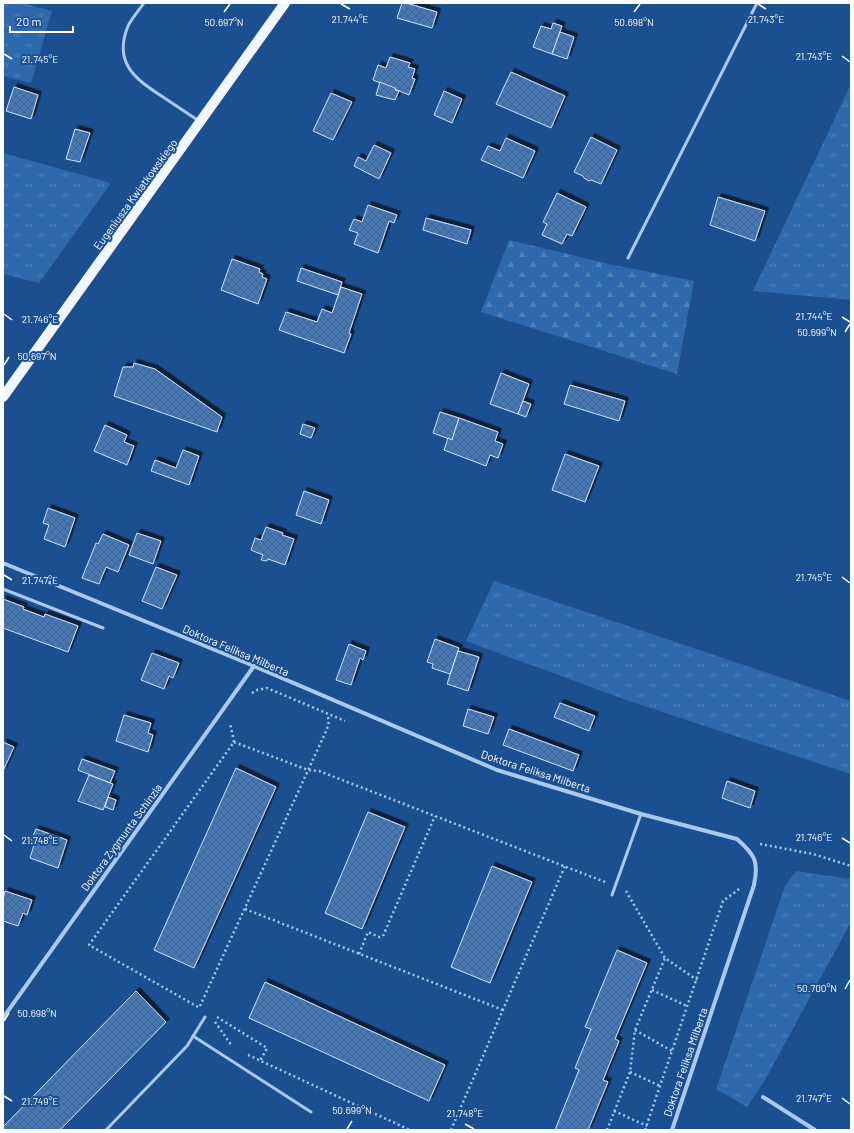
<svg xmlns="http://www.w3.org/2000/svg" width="854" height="1133" font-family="Barlow,sans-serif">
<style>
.grass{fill:url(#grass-tufts)}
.forest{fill:url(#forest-firs)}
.building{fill:url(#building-cross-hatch);stroke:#cfe3fa;filter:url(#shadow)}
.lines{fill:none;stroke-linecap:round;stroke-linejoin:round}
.path{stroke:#a9c9ee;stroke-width:2.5;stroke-dasharray:2 3;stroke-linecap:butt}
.service{stroke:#a9c9ee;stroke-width:3}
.minor{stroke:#a9c9ee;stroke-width:4}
.primary{stroke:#f0f6ff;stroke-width:10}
.ticks{fill:none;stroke:#fff;stroke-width:1.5}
.labels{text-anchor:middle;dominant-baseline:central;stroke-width:4;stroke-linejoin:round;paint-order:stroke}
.street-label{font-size:11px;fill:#fff;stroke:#1b4f8f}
.ticks-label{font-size:10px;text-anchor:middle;fill:#fff;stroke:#1b4f8f;stroke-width:4;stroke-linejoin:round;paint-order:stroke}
</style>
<defs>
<pattern id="grass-tufts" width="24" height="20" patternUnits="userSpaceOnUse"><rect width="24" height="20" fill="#2e69ad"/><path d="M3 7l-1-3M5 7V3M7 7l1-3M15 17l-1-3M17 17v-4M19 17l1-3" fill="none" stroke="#4d80b9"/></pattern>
<pattern id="forest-firs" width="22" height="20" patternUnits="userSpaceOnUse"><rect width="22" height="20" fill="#2e69ad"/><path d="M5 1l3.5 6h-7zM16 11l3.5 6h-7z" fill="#4d80b9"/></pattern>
<pattern id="building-cross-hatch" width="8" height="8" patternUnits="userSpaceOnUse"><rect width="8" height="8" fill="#4478b7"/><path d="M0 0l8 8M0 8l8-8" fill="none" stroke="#486282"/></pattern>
<filter id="shadow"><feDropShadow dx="3.5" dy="-3.5" stdDeviation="0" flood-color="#0009"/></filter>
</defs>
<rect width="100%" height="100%" fill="#1b4f8f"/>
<g class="grass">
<path d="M3,3h19l30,8 -21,72 -28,-7z"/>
<path d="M851,84v216l-98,-9z"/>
<path d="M3,153l108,30 -72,100 -36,-9z"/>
<path d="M494,581l357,120v73l-219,-72 -166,-61z"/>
<path d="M796,871l55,8v43l-86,158 -18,27 -31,-18 69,-203z"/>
</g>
<path class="forest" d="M509,240l104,25 81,16 -17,93 -196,-62z"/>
<g class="building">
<path d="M402,3h4l31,9 -5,16 -35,-10z"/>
<path d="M553,23l9,3 -10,28 -19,-7 8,-21 10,3z"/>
<path d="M560,32l14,5 -7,22 -15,-5z"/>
<path d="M390,57l20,6 -2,4 7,2 -3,9 3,1 -6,16 -36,-15 5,-15 8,3z"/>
<path d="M511,72l54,24 -14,32 -55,-24z"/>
<path d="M380,82l15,6v2l4,1 -4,9 -19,-5z"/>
<path d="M14,87l24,8 -7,24 -25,-8z"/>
<path d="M444,91l18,8 -10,24 -18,-8z"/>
<path d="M331,93l21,9 -19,38 -20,-9z"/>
<path d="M75,129l15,4 -10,29 -14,-3z"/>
<path d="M591,137l26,13 -16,34 -10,-4 -2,1 -5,-3 -1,-2 -9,-4z"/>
<path d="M506,138l29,13 -12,27 -42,-18 7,-14 12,5z"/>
<path d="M374,145l17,8 -12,26 -25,-13 4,-9 8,4z"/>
<path d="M557,193l29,14 -14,29 -5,-2 -5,10 -20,-9 5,-11 -4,-2z"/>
<path d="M718,197l47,14 -10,30 -45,-16z"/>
<path d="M368,205l29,10 -3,8 -5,-2 -11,32 -24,-9 4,-11 -9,-3 5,-11 8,3z"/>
<path d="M426,218l45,12 -4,14 -44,-14z"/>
<path d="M232,259l28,10 -1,3 4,2 -1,3 5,2 -9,25 -37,-14z"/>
<path d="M301,268l41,14 -4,13 -41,-14z"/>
<path d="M341,287l21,7 -13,39 2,1 -7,19 -65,-23 7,-18 31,10 5,-13 10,4z"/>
<path d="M134,363l21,6 67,48 -5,15 -103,-36 9,-29h10z"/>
<path d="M501,373l28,11 -11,30 -28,-10z"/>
<path d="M570,385l55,16 -6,20 -55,-17z"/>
<path d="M523,401l8,3 -5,13 -8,-3z"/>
<path d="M440,412l19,6 -7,22 -19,-7z"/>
<path d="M459,418l39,14 -3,9 8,3 -5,14 -8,-3 -4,11 -42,-16 4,-12 4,2z"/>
<path d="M303,424l12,4 -4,10 -11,-4z"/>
<path d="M105,425l22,10 -3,7 10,4 -7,19 -33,-14z"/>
<path d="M183,450l16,6 -10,29 -38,-14 4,-11 21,8z"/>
<path d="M565,454l34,12 -14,36 -33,-12z"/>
<path d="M304,491l25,9 -8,24 -25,-9z"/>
<path d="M48,508l27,10 -10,29 -21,-8 5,-14 -6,-2z"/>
<path d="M266,527l17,6 -1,2 12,4 -9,26 -17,-6 -1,2 -6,-1 2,-5 -12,-5 4,-12 6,2z"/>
<path d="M137,533l24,8 -8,23 -24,-9z"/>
<path d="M103,534l26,11 -11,27 -12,-5 -7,17 -17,-6 14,-35 2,1z"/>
<path d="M156,567l21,8 -15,34 -20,-8z"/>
<path d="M3,599l21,8 -1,2 21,8 1,-3 33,12 -10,26 -65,-24z"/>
<path d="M435,639l24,9 -9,26 -18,-6 1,-4 -6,-2z"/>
<path d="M349,644l17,7 -3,9 -3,-2 -9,27 -15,-5z"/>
<path d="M458,651l21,6 -11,34 -21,-7z"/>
<path d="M152,653l27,10 -6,15 -4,-2 -5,13 -23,-9z"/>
<path d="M560,703l35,13 -6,15 -35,-14z"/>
<path d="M468,709l26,8 -6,17 -25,-8z"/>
<path d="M124,715l27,8 -3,10 5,2 -5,17 -32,-11z"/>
<path d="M509,729l70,26 -6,16 -70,-26z"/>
<path d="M3,742l11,5 -11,24z"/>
<path d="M82,759l33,12 -5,12 -32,-13z"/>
<path d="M236,768l40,19 -82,181 -40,-18z"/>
<path d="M89,775l24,9 -10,26 -25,-9z"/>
<path d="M727,781l28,10 -5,17 -28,-10z"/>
<path d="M108,797l8,3 -3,10 -8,-3z"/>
<path d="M368,812l37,15 -43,102 -37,-16z"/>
<path d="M36,829l31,11 -9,28 -28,-10 4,-13 -4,-2z"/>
<path d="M492,866l40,16 -42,101 -39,-16z"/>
<path d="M5,891l27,9 -5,15 -4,-2 -5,13 -15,-5v-23z"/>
<path d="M617,950l30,13 -32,76 4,2 -16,39 5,2 -20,48h-33l24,-60 -4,-2 16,-39 -6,-2z"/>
<path d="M265,982l180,83 -16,36 -180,-83z"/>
<path d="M136,991l30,31 -106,108h-57v-3z"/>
</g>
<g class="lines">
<g class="path">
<path d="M252,693l5,-3 10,-2 78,33"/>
<path d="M234,742l74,28 11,1 286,111"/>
<path d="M760,844l53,10 38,12"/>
<path d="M626,891l39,67 32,22"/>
<path d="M245,909l258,101"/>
<path d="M359,954l9,-22 11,5 4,-1 52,-120"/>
<path d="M652,990l35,16"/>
<path d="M200,1006l127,-277 2,-8 -2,-7"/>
<path d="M198,1007l-109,-62 145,-203 -4,-19"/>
<path d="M217,1017l50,31 -7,13"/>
<path d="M215,1022l17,24"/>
<path d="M635,1030l37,21"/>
<path d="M248,1055l162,75"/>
<path d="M630,1072l30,14"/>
<path d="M614,1111l33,15"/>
<path d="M451,1130l114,-264"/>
<path d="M607,1130l23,-58 5,-42 30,-72"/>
<path d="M645,1130l78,-229 16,-12"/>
</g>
<g class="service">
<path d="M144,3c-5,7 -12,15 -16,23 -15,37 7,53 35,71 12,8 24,16 36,24"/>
<path d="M628,258l129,-255"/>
<path d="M3,589l100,39"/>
<path d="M612,895l29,-81"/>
<path d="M193,1036l118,76"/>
<path d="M106,1130l81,-84 18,-29"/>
</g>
<g class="minor">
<path d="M3,563l251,103 243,104 144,44 96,25c18,16 22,22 17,46l-82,245"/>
<path d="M3,1018l251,-352"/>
<path d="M763,1097l52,33"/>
</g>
<path class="primary" d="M3,397l282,-394"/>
</g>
<path class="ticks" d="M341,4l9,5M758,4l8,5M224,12l6,-8M634,12l6,-8M4,54l8,5M842,56l8,6M4,314l8,6M842,317l8,5M845,332l5,-8M4,365l5,-8M4,575l8,5M842,577l8,6M4,835l8,6M842,838l8,5M845,989l5,-9M4,1021l5,-8M4,1096l8,5M842,1098l8,6M465,1124l9,5M347,1129l5,-8"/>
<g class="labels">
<g class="street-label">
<text transform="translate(135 194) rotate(-54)">Eugeniusza Kwiatkowskiego</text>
<text transform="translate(236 650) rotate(23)">Doktora Feliksa Milberta</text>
<text transform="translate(536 771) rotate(18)">Doktora Feliksa Milberta</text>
<text transform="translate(121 837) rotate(-54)">Doktora Zygmunta Schinzla</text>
<text transform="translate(685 1062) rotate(-71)">Doktora Feliksa Milberta</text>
</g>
</g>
<g class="ticks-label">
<text x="350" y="23">21.744°E</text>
<text x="766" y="23">21.743°E</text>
<text x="224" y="26">50.697°N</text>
<text x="634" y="26">50.698°N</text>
<text x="814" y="60">21.743°E</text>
<text x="40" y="63">21.745°E</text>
<text x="814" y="320">21.744°E</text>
<text x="40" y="323">21.746°E</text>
<text x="817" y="336">50.699°N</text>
<text x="37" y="360">50.697°N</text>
<text x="814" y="581">21.745°E</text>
<text x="40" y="584">21.747°E</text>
<text x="814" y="841">21.746°E</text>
<text x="40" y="844">21.748°E</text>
<text x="817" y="992">50.700°N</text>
<text x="37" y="1017">50.698°N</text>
<text x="814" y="1102">21.747°E</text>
<text x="40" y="1105">21.749°E</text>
<text x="352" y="1114">50.699°N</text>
<text x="465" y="1117">21.748°E</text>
</g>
<rect width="854" height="1133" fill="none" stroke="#ffffff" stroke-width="8"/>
<path d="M10 26v6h63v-6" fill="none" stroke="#ffffff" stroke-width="2"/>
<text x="16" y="26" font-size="12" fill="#ffffff" stroke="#1b4f8f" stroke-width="3" paint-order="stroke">20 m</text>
</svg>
